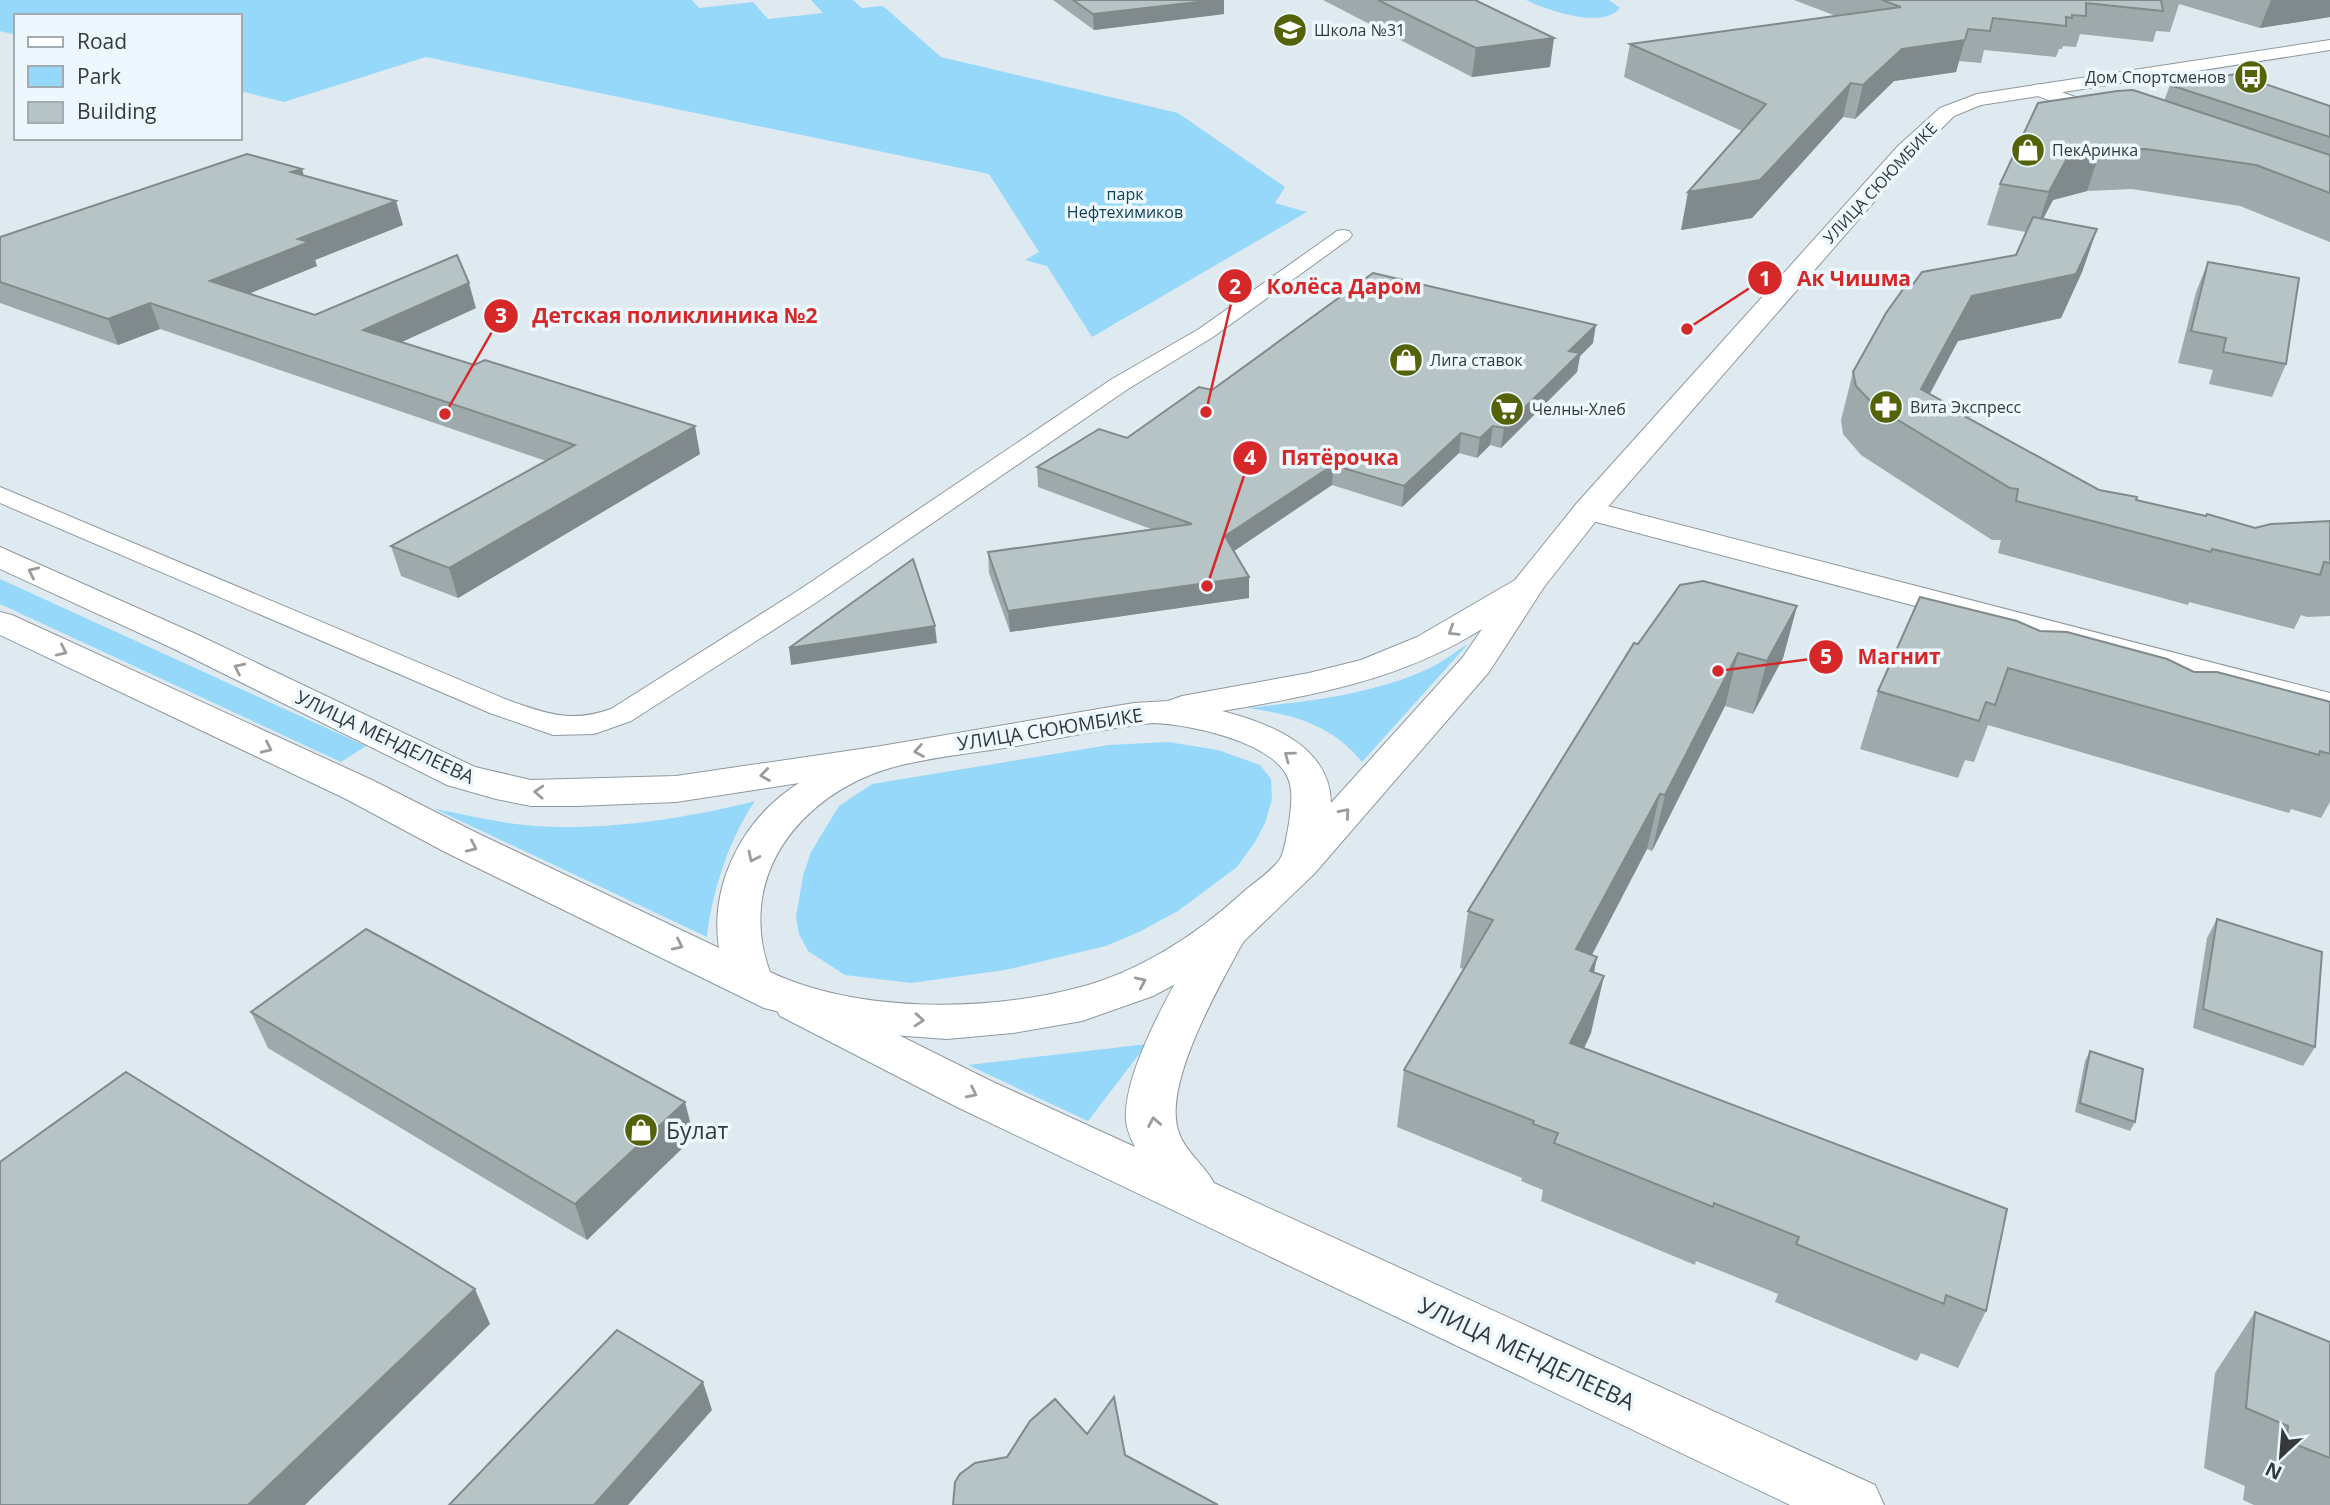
<svg xmlns="http://www.w3.org/2000/svg" width="2330" height="1505" font-family="'Open Sans',sans-serif">
<style>
.green{fill:#95d8fa}
.lines{fill:none;stroke-linecap:round;stroke-linejoin:round}
.pedestrian-casing{stroke:#8f999f;stroke-width:2}
.minor-casing{stroke:#8f999f;stroke-width:2}
.tertiary-casing{stroke:#8f999f;stroke-width:2}
.pedestrian{fill:#fff;fill-rule:evenodd}
.minor{fill:#fff;fill-rule:evenodd}
.tertiary{fill:#fff;fill-rule:evenodd}
.wall{fill:#9da9aa}
.shaded-wall{fill:#80898b}
.building{fill:#b7c4c6;stroke:#80898b;stroke-width:2}
.oneway{stroke:#9a9c9d}
.labels{text-anchor:middle;dominant-baseline:central;stroke-width:7;stroke-linejoin:round;paint-order:stroke}
.far-poi-label{font-size:16px;fill:#34393b;stroke:#ecf8fe;text-anchor:start}
.far-street-label{font-size:16px;fill:#34393b;stroke:#ecf8fe}
.far-park-label{font-size:16px;fill:#154155;stroke:#ecf8fe}
.street-label{font-size:19px;fill:#34393b;stroke:#ecf8fe}
.near-poi-label{font-size:23px;fill:#34393b;stroke:#ecf8fe;text-anchor:start}
.near-street-label{font-size:23px;fill:#34393b;stroke:#ecf8fe}
.leader{fill:none;stroke:#d62828;stroke-width:2.5}
.callout-dot{fill:#d62828;stroke:#ecf8fe;stroke-width:2.5}
.mark-label{font-size:21px;text-anchor:middle;font-weight:bold;fill:#fff}
.callout-label{font-size:21px;text-anchor:middle;font-weight:bold;fill:#d62828;stroke:#ecf8fe;stroke-width:7;stroke-linejoin:round;paint-order:stroke}
</style>
<rect width="100%" height="100%" fill="#dfeaf0"/>
<g class="green">
<path d="M0,0h692l7,8 54,-6 15,17 55,-6 -12,-13h42l9,8 21,-2 58,51 237,56 107,74 -10,16 32,9 -215,125 -45,-71 -22,-6 14,-8 -50,-78 -563,-117 -142,45 -44,-11v-75h-224v19l-16,-4z"/>
<path d="M1526,0h83l11,8c-18,22 -73,2 -94,-8z"/>
<path d="M0,579l366,167 -25,16 -341,-158z"/>
<path d="M1468,644l-106,118c-29,-37 -70,-48 -115,-54 63,-7 126,-13 185,-41 12,-6 24,-16 36,-23z"/>
<path d="M1168,742l50,8 42,15 11,14 1,20 -7,24 -10,19 -18,25 -59,44 -39,21 -33,14 -101,24 -94,13 -66,-8 -37,-24 -9,-17 -3,-17 7,-41 8,-24 28,-46 33,-22 237,-39z"/>
<path d="M755,801c-26,38 -43,91 -48,136l-272,-128c33,6 67,15 101,17 68,5 153,-8 219,-25z"/>
<path d="M1147,1044l-59,77 -120,-56z"/>
</g>
<g class="lines">
<g class="pedestrian-casing">
<path id="pedestrian" d="M1343,230l6,1 3,4 -3,4 -136,98 -85,52 -311,213 -186,119 -37,13 -41,1 -63,-22 -490,-210v-16l510,214c38,13 61,22 101,8l188,-119 313,-211 87,-50 138,-98z"/>
</g>
<g class="minor-casing">
<g id="minor">
<path d="M2039,84l81,29 3,4 -3,4h-14l-74,-27 -3,-4 3,-4z"/>
<path d="M1588,501l742,192v22l-753,-198 -5,-7 5,-7z"/>
<path d="M1226,918l15,4 7,11c-24,45 -85,147 -70,197 6,21 26,34 36,53l661,302 9,20h-94l-833,-398 -177,-91 -7,-12 7,-12 16,-5 16,5 179,89 144,66c-4,-8 -8,-17 -9,-26 -4,-53 57,-153 85,-199z"/>
</g>
</g>
<g class="tertiary-casing">
<path id="tertiary" d="M2330,40v10l-349,55 -27,11 -40,40 -315,361 -55,70 -55,85 -175,202 -73,70 -45,29 -43,23 -71,25 -69,12 -66,6 -82,-6 -101,-25 -319,-156 -101,-54 -344,-163v-23l12,3 360,165 103,52 244,116c-10,-65 25,-131 80,-165l-123,19 -100,4h-45l-35,-7 -49,-14 -275,-137 -172,-79v-22l196,87 279,133 56,13 145,-4 205,-30 253,-43 34,-2 14,-5 127,-23 52,-13 56,-23 98,-57 62,-77 321,-357 42,-38 37,-14zM1482,629l-19,28 -132,146c-1,-57 -62,-80 -109,-92 93,-16 179,-31 260,-82zM1153,723c35,1 117,18 134,53 7,14 4,32 2,47 -2,10 -4,27 -9,36 -9,13 -27,24 -39,35 -46,42 -104,79 -164,94 -93,24 -220,25 -307,-16 -35,-95 30,-177 120,-204 39,-11 86,-15 126,-22 45,-8 91,-18 137,-23z"/>
</g>
<use href="#pedestrian" class="pedestrian"/>
<use href="#minor" class="minor"/>
<use href="#tertiary" class="tertiary"/>
</g>
<g class="wall">
<path d="M1053,0h171v14l-130,16z"/>
<path d="M1323,0h152l75,67 -78,10z"/>
<path d="M1794,0h536v17l-70,11 -81,-24 -9,28 -14,-1 -3,11 -73,-8 -4,13 -13,-1 -1,3h-3l-3,8 -72,-7 -3,13 -22,-2 -3,11 -62,9 -39,38 -12,-2 -91,101 -71,12 61,-99 -118,-54 6,-33 206,-28z"/>
<path d="M2170,85l160,21v136l-90,-36 -108,-17 -45,2 -34,9 -10,19 54,10 -15,43 -21,46 -103,23 -28,53 39,22v2l130,72 37,10 119,28 75,-7v95l-23,1 -6,-2 -7,14 -105,-27 -1,3 -190,-52 3,-13h-9l-131,-85 -18,-21 -2,-14 12,-48 163,-117 10,-23 -39,-7 13,-41 164,-83z"/>
<path d="M304,176l99,49 -88,35 2,6 -68,27 66,22 161,-7 -74,34 298,112 -242,144 -57,-22 -10,-30 155,-85 -386,-132 -42,16 -118,-42v-66z"/>
<path d="M2208,262l78,102 -14,33 -63,-13 4,-14 -35,-7 18,-71z"/>
<path d="M1593,343l-13,13 -3,16 -76,76 -11,-3 -13,13 -18,-5 -57,54 -70,-22 -98,66 15,26v21l-239,34 -21,-59 -1,-21 163,-23 -113,-42 -1,-20 90,-29 85,-48z"/>
<path d="M1797,606l-14,52 -30,56 -28,-8 -73,145 -5,-2 -55,106 5,2 -3,15 -3,61 -7,16 402,262 -28,57 -37,-15 -4,8 -142,-59 3,-8 -82,-33 -1,4 -154,-64 2,-11 -22,-9 1,-3 -125,-51 7,-57 60,-101 -4,-1 8,-57 170,-267z"/>
<path d="M2040,631l154,41 136,30v100l-9,16 -30,-9 -2,4 -301,-88 -14,37 -9,-2 -7,18 -98,-29 18,-58z"/>
<path d="M2217,919l98,128 -12,19 -110,-38 14,-90z"/>
<path d="M251,1012l443,125 -107,103 -319,-192z"/>
<path d="M2090,1051l45,71 -5,9 -55,-19 10,-51z"/>
<path d="M2255,1312l75,30v163h-76l-11,-5 2,-14 -41,-18 11,-95z"/>
</g>
<g class="shaded-wall">
<path d="M1215,0h9v14l-130,16 -1,-16z"/>
<path d="M2271,0h59v17l-70,11z"/>
<path d="M1554,38l-4,29 -78,10 4,-29z"/>
<path d="M1965,40l-9,32 -62,9 -39,38 8,-34 39,-36z"/>
<path d="M1851,83l-8,34 -91,101 -71,12 7,-38z"/>
<path d="M2100,151l-13,40 -34,9 -18,34 14,-42 17,-32z"/>
<path d="M302,169l7,23 -18,-20z"/>
<path d="M396,201l7,24 -88,35 2,6 -98,40 -9,-25 88,-42z"/>
<path d="M2097,229l-15,43 -21,46 -103,23 -47,87 10,-39 51,-93z"/>
<path d="M469,283l7,25 -105,48 -8,-26z"/>
<path d="M150,303l10,26 -42,16 -10,-26z"/>
<path d="M1596,325l-3,18 -13,13 -3,16 -76,76 3,-20 65,-77z"/>
<path d="M695,426l5,28 -242,144 -9,-30z"/>
<path d="M1493,426l-3,19 -13,13 3,-20z"/>
<path d="M1461,433l-2,20 -57,54 2,-21z"/>
<path d="M1333,465l-1,20 -107,72v-21z"/>
<path d="M1249,577v21l-239,34 -2,-21z"/>
<path d="M1797,606l-14,52 -30,56 14,-53z"/>
<path d="M935,626l2,17 -146,22 -2,-17z"/>
<path d="M1738,653l-13,53 -73,145 13,-56z"/>
<path d="M1660,794l-13,55 -82,157 11,-57z"/>
<path d="M1597,957l-12,57 5,-43z"/>
<path d="M1604,976l-13,57 -33,68 12,-58z"/>
<path d="M685,1102l9,35 -107,103 -12,-36z"/>
<path d="M475,1289l15,35 -185,181h-57z"/>
<path d="M703,1382l9,28 -84,95h-34z"/>
</g>
<g class="building">
<path d="M1073,0h142l-122,14z"/>
<path d="M1378,0h97l79,38 -78,10z"/>
<path d="M1882,0h279l2,11 -77,-8v13l-14,-1v3l-6,-1v9l-73,-8 -3,13 -22,-2 -3,11 -63,9 -39,36 -12,-2 -91,97 -72,12 78,-88 -136,-60 271,-37z"/>
<path d="M2236,74l94,32v31l-160,-52z"/>
<path d="M2133,90l197,65v38l-74,-28 -110,-16 -46,2 -34,9 -17,32 -49,-8 38,-81 79,-12z"/>
<path d="M247,154l55,15 -11,3 105,29 -98,38 11,3 -99,39 105,34 142,-60 12,28 -106,47 111,35 11,-5 210,66 -246,142 -58,-22 184,-101 -425,-142 -42,16 -108,-37v-45z"/>
<path d="M2033,217l64,12 -21,45 -104,22 -51,93 48,27 -3,1 133,73 38,7 -1,3 70,16 1,-2 48,14 16,-4 59,-3v42l-6,-1 -4,13 -108,-26 -1,3 -195,-51 2,-12 -8,-1 -135,-82 -19,-20 -3,-14 33,-59 18,-25 10,-5 8,-11 94,-17z"/>
<path d="M2208,262l91,16 -13,86 -63,-12 3,-14 -35,-7z"/>
<path d="M1373,273l223,52 -27,26 11,2 -76,75 -11,-2 -13,12 -19,-5 -57,53 -71,-21 -108,71 24,41 -241,34 -20,-59 204,-28 -155,-57 62,-38 28,9 72,-51 13,3z"/>
<path d="M913,559l22,67 -146,22z"/>
<path d="M1703,581l94,25 -30,55 -29,-8 -73,142 -5,-1 -84,155 21,8 -7,14 14,5 -34,67 437,166 -21,102 -40,-16 -2,9 -148,-60 3,-7 -85,-34 -1,4 -159,-64 4,-10 -25,-9 1,-3 -130,-51 89,-150 -25,-9 166,-268 4,1 42,-59z"/>
<path d="M1920,597l97,24 23,10 27,1 100,27 27,13h23l110,29 3,1v52l-10,-3 -1,4 -311,-87 -13,37 -9,-3 -7,19 -101,-30z"/>
<path d="M2217,919l105,33 -7,95 -112,-38z"/>
<path d="M366,929l319,173 -110,102 -324,-192z"/>
<path d="M2090,1051l53,18 -8,53 -55,-19z"/>
<path d="M126,1072l349,217 -227,216h-248v-343z"/>
<path d="M2255,1312l75,30v116l-43,-17 1,-15 -42,-18z"/>
<path d="M617,1330l86,52 -109,123h-145z"/>
<path d="M1114,1397l11,58 93,50h-265l2,-23 5,-8 15,-11 32,-6 23,-36 25,-22 32,35z"/>
</g>
<defs><path id="oneway-chevron" d="M-2-3.5L2.5 0L-2 3.5" fill="none" stroke-width="1.6" stroke-linecap="round" stroke-linejoin="round" transform="scale(1.75)"/></defs>
<g class="oneway">
<use href="#oneway-chevron" transform="translate(33 572) rotate(-155)"/>
<use href="#oneway-chevron" transform="translate(1453 631) rotate(148)"/>
<use href="#oneway-chevron" transform="translate(62 651) rotate(25)"/>
<use href="#oneway-chevron" transform="translate(239 668) rotate(-154)"/>
<use href="#oneway-chevron" transform="translate(267 748) rotate(25)"/>
<use href="#oneway-chevron" transform="translate(919 751) rotate(170)"/>
<use href="#oneway-chevron" transform="translate(1289 756) rotate(-143)"/>
<use href="#oneway-chevron" transform="translate(765 775) rotate(172)"/>
<use href="#oneway-chevron" transform="translate(539 792) rotate(-177)"/>
<use href="#oneway-chevron" transform="translate(1345 813) rotate(-49)"/>
<use href="#oneway-chevron" transform="translate(472 847) rotate(25)"/>
<use href="#oneway-chevron" transform="translate(753 857) rotate(116)"/>
<use href="#oneway-chevron" transform="translate(678 945) rotate(25)"/>
<use href="#oneway-chevron" transform="translate(1141 982) rotate(-24)"/>
<use href="#oneway-chevron" transform="translate(919 1020) rotate(4)"/>
<use href="#oneway-chevron" transform="translate(972 1093) rotate(26)"/>
<use href="#oneway-chevron" transform="translate(1154 1122) rotate(-100)"/>
</g>
<defs>
<g id="school-disc" transform="scale(1.75)"><circle r="9.5" fill="#556308" stroke="#ecf8fe"/><path d="M0-5L7-2L0 1L-7-2ZM-4 1L0 2.5L4 1V4Q0 6-4 4Z" fill="#fff"/></g>
<g id="bus-disc" transform="scale(1.75)"><circle r="9.5" fill="#556308" stroke="#ecf8fe"/><path d="M-5-6H5V4H4V6H2V4H-2V6H-4V4H-5ZM-3.5-4V0h7V-4ZM-3.5 1.2v1.5H-2V1.2ZM2 1.2v1.5H3.5V1.2Z" fill="#fff"/></g>
<g id="shop-disc" transform="scale(1.75)"><circle r="9.5" fill="#556308" stroke="#ecf8fe"/><path d="M-5-2.5h2.3a2.7 3.5 0 0 1 5.4 0H5L5.5 6h-11ZM-1.5-2.5h3a1.5 2.3 0 0 0-3 0Z" fill="#fff"/></g>
<g id="pharmacy-disc" transform="scale(1.75)"><circle r="9.5" fill="#556308" stroke="#ecf8fe"/><path d="M-2-6h4v4h4v4h-4v4h-4v-4h-4v-4h4Z" fill="#fff"/></g>
<g id="supermarket-disc" transform="scale(1.75)"><circle r="9.5" fill="#556308" stroke="#ecf8fe"/><path d="M-6-5.5h2.5l.6 2H6L4.5 2H-2.5L-4.4-4H-6ZM-1.5 3.2a1.3 1.3 0 1 0 .1 0ZM3 3.2a1.3 1.3 0 1 0 .1 0Z" fill="#fff"/></g>
</defs>
<g fill-rule="evenodd">
<use href="#school-disc" x="1290" y="30"/>
<use href="#bus-disc" x="2251" y="77"/>
<use href="#shop-disc" x="2028" y="150"/>
<use href="#shop-disc" x="1406" y="360"/>
<use href="#pharmacy-disc" x="1886" y="407"/>
<use href="#supermarket-disc" x="1507" y="409"/>
<use href="#shop-disc" x="641" y="1130"/>
</g>
<g class="labels">
<g class="far-poi-label">
<text x="1314" y="30">Школа №31</text>
<text x="2226" y="77" text-anchor="end">Дом Спортсменов</text>
<text x="2052" y="150">ПекАринка</text>
<text x="1430" y="360">Лига ставок</text>
<text x="1910" y="407">Вита Экспресс</text>
<text x="1532" y="409">Челны-Хлеб</text>
</g>
<g class="far-street-label">
<text transform="translate(1880 183) rotate(-47)">УЛИЦА СЮЮМБИКЕ</text>
</g>
<g class="far-park-label">
<text x="1125" y="194">парк<tspan x="1125" dy="18">Нефтехимиков</tspan></text>
</g>
<g class="street-label">
<text transform="translate(1050 729) rotate(-9)">УЛИЦА СЮЮМБИКЕ</text>
<text transform="translate(385 737) rotate(25)">УЛИЦА МЕНДЕЛЕЕВА</text>
</g>
<g class="near-poi-label">
<text x="666" y="1130">Булат</text>
</g>
<g class="near-street-label">
<text transform="translate(1527 1353) rotate(25)">УЛИЦА МЕНДЕЛЕЕВА</text>
</g>
</g>
<path class="leader" d="M1687 329L1765 278M1206 412L1235 286M445 414L501 316M1207 586L1250 458M1718 671L1826 657"/>
<g class="callout-dot">
<circle cx="1687" cy="329" r="7"/>
<circle cx="1206" cy="412" r="7"/>
<circle cx="445" cy="414" r="7"/>
<circle cx="1207" cy="586" r="7"/>
<circle cx="1718" cy="671" r="7"/>
<circle cx="1765" cy="278" r="18"/>
<circle cx="1235" cy="286" r="18"/>
<circle cx="501" cy="316" r="18"/>
<circle cx="1250" cy="458" r="18"/>
<circle cx="1826" cy="657" r="18"/>
</g>
<g class="mark-label">
<text x="1765" y="286">1</text>
<text x="1235" y="294">2</text>
<text x="501" y="323">3</text>
<text x="1250" y="465">4</text>
<text x="1826" y="664">5</text>
</g>
<g class="callout-label">
<text x="1854" y="286">Ак Чишма</text>
<text x="1344" y="294">Колёса Даром</text>
<text x="675" y="323">Детская поликлиника №2</text>
<text x="1340" y="465">Пятёрочка</text>
<text x="1899" y="664">Магнит</text>
</g>
<rect x="14" y="14" width="228" height="126" fill="#ecf8fe" stroke="#a2acb0" stroke-width="2"/>
<rect x="28" y="37" width="35" height="10" fill="#ffffff" stroke="#a2acb0" stroke-width="2"/>
<text x="77" y="49" font-size="21" fill="#34393b">Road</text>
<rect x="28" y="66" width="35" height="21" fill="#95d8fa" stroke="#a2acb0" stroke-width="2"/>
<text x="77" y="84" font-size="21" fill="#34393b">Park</text>
<rect x="28" y="102" width="35" height="21" fill="#b7c4c6" stroke="#a2acb0" stroke-width="2"/>
<text x="77" y="119" font-size="21" fill="#34393b">Building</text>
<g transform="translate(2281 1456) rotate(206)" stroke="#ecf8fe" stroke-width="5" paint-order="stroke">
<path d="M0-5L12 26L0 18L-12 26Z" fill="#34393b"/>
<text y="-10" font-size="19" font-weight="bold" text-anchor="middle" fill="#34393b">N</text>
</g>
</svg>
